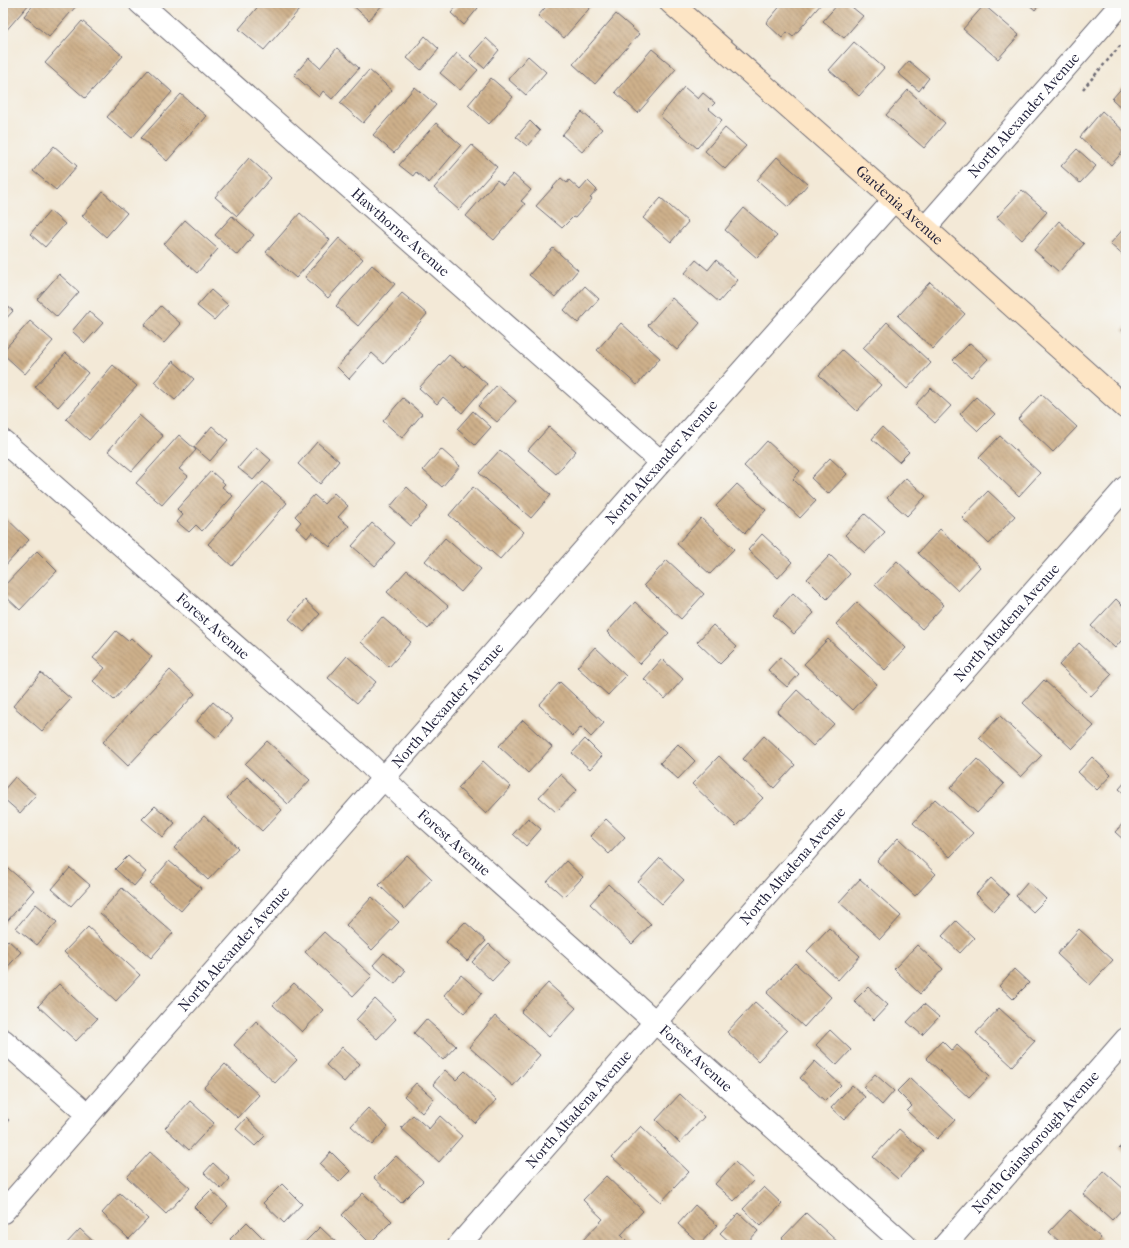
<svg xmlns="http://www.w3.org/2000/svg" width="1129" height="1248" font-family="'IM FELL French Canon',serif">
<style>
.building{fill:url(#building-back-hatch)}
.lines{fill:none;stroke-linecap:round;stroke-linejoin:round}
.street-casing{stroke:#6b6872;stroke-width:24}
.secondary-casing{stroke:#6b6872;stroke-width:24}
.path{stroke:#6b6872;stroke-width:2.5;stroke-dasharray:3 3;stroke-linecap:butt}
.street{stroke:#fff;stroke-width:22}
.secondary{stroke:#fde5c5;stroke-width:22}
.labels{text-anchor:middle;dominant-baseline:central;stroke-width:3;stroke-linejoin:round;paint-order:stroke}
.street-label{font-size:15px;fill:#22223b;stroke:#f6f6f2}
</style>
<defs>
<pattern id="building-back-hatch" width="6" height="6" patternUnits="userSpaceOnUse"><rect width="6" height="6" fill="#ceb08b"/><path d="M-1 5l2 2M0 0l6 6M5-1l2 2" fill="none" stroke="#a78f73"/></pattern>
</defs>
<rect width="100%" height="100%" fill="#f6f6f2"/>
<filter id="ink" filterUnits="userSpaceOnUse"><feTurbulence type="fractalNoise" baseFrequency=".025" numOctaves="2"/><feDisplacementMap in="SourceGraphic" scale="8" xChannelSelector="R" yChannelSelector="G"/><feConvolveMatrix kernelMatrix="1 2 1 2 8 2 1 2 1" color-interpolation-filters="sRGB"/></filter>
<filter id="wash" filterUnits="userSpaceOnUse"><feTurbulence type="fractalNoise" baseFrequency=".012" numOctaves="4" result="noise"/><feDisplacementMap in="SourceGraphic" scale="16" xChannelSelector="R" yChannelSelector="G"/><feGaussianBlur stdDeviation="0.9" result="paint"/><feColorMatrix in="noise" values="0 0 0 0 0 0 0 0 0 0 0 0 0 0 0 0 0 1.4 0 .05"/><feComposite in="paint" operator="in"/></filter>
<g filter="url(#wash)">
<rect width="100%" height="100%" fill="#f3e9d7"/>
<g id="blocks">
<g class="building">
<path d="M3,3h27l-26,30 -1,-1z"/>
<path d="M35,3h42l1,1 -29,33 -25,-21z"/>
<path d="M241,3h9l-4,4z"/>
<path d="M261,3h30l8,7 -35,40 -25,-21z"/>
<path d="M350,3h34l-15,17z"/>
<path d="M460,3h13l5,5 -14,17 -13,-12z"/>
<path d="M549,3h45l-30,35 -26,-22z"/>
<path d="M783,3h39l-29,34 -6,-5 -5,6 -16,-15z"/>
<path d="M839,3h8l16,13 -19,22 -21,-17z"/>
<path d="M1027,3h14l-6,7z"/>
<path d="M984,5l35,30 -21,24 -35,-30z"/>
<path d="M616,14l23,20 -44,50 -22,-20z"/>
<path d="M82,21l41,35 -38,42 -40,-35z"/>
<path d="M425,36l14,13 -18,21 -14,-12z"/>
<path d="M486,38l13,12 -15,18 -14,-12z"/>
<path d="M854,42l30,26 -25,28 -30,-26z"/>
<path d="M337,48l22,20 -27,31 -9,-8 -4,6 -25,-22 15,-17 11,10z"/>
<path d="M652,49l24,20 -38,44 -23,-21z"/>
<path d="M457,53l21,17 -18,20 -20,-17z"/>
<path d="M528,56l18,16 -20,23 -18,-16z"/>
<path d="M909,61l20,17 -10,13 -21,-18z"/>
<path d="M148,70l24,22 -40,46 -25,-21z"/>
<path d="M369,70l23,20 -29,33 -23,-20z"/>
<path d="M491,78l22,19 -24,27 -21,-19z"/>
<path d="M1126,83v29l-14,-13z"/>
<path d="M415,87l21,18 -42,48 -21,-18z"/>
<path d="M684,87l14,12 5,-6 12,10 -6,6 13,11 -25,28 -37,-32z"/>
<path d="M908,90l37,33 -21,25 -38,-33z"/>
<path d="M181,94l25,22 -39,45 -26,-23z"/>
<path d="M1102,111l24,22v15l-15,17 -31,-28z"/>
<path d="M582,112l20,17 -20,23 -20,-17z"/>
<path d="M530,121l10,10 -13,15 -11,-9z"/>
<path d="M436,123l25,22 -32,38 -13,-11 -3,4 -14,-11z"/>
<path d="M725,128l21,18 -21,23 -20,-18z"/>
<path d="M472,145l25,22 -38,43 -25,-22z"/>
<path d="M54,146l23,20 -21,24 -23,-19z"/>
<path d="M1077,149l19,17 -16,17 -19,-17z"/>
<path d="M777,157l31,27 -20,23 -31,-27z"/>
<path d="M249,158l22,20 -34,38 -22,-19z"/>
<path d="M513,174l18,16 -10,11 4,3 -31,36 -28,-24 31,-36 6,5z"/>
<path d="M561,178l6,5 2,-3 11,10 8,-9 9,9 -7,8 2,1 -17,19 -2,-1 -11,11 -26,-22z"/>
<path d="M1022,190l25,22 -25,28 -25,-23z"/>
<path d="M103,192l24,21 -21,24 -24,-21z"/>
<path d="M661,198l27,24 -17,20 -28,-24z"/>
<path d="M744,208l33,28 -20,22 -32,-28z"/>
<path d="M50,211l15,13 -20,23 -15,-13z"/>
<path d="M300,213l30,27 -34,38 -30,-26z"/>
<path d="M232,216l22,19 -17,20 -22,-20z"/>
<path d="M185,220l33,29 -21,24 -33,-29z"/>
<path d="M1059,221l25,23 -25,28 -25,-22z"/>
<path d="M1126,226v32l-16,-14z"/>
<path d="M339,238l24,21 -35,39 -23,-21z"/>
<path d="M553,248l25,22 -23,27 -26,-22z"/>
<path d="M696,260l12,10 8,-10 22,20 -19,22 -34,-29z"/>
<path d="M372,265l23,19 -37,42 -22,-20z"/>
<path d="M59,274l20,18 -22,25 -20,-18z"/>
<path d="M930,282l35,32 -32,35 -35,-33z"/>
<path d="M585,286l14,13 -21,24 -14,-13z"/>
<path d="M211,290l17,15 -14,15 -17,-14z"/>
<path d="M402,293l25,21 -43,50 -12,-11 -23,26 -12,-12z"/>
<path d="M672,298l28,25 -23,27 -29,-25z"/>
<path d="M3,302l10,9 -10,11z"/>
<path d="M161,306l20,18 -17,19 -20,-18z"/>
<path d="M89,311l14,12 -18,20 -13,-12z"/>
<path d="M30,321l23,20 -28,33 -22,-20v-3z"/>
<path d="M887,322l44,41 -24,26 -44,-41z"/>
<path d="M621,323l39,35 -23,27 -40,-35z"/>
<path d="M1126,326v8l-4,-4z"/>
<path d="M970,343l18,16 -17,18 -18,-17z"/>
<path d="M842,350l39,35 -24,26 -38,-36z"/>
<path d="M66,353l22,20 -30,34 -23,-20z"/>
<path d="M449,355l15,12 1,-2 22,19 -25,29 -19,-16 -6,7 -18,-16z"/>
<path d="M173,361l21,18 -19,21 -21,-18z"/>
<path d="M113,365l24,21 -48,54 -23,-21z"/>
<path d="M497,385l19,16 -19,21 -19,-16z"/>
<path d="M931,388l20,18 -16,17 -20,-18z"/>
<path d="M1041,394l36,33 -24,25 -35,-33z"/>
<path d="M976,397l19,17 -17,17 -18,-17z"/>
<path d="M403,398l19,16 -20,24 -19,-17z"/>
<path d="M473,411l18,16 -16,18 -18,-16z"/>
<path d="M139,415l24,21 -31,35 -24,-20z"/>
<path d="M212,426l16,14 -18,21 -16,-14z"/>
<path d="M549,427l27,24 -20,23 -28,-24z"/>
<path d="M882,427l27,25 -10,10 -27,-23z"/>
<path d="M179,435l17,15 -17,19 9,7 -26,29 -26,-22z"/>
<path d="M1000,436l40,37 -21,23 -40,-38z"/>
<path d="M767,441l33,30 -7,8 23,22 -16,17 -56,-52z"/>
<path d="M317,442l22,19 -19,23 -22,-20z"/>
<path d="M256,447l15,13 -18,20 -15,-12z"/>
<path d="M441,449l19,17 -18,21 -19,-17z"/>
<path d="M500,450l51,45 -20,23 -52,-45z"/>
<path d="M830,458l17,16 -19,20 -17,-16z"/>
<path d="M211,471l14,13 -3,3 11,9 -31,35 -6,-6 -7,7 -12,-10 6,-7 -6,-6z"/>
<path d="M906,478l20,18 -19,20 -20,-18z"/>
<path d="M263,482l24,21 -55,63 -24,-22z"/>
<path d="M737,484l29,26 -21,23 -29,-27z"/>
<path d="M407,487l21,20 -17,19 -21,-19z"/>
<path d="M473,487l51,45 -24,27 -51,-44z"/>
<path d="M988,491l27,25 -26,28 -27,-26z"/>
<path d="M334,493l14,13 -10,11 11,9 -19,21 -18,-15 -5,6 -11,-10 5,-6 -6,-6 19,-21 10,9z"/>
<path d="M865,514l20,18 -20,21 -20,-18z"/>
<path d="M4,516l25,24 -26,28v-51z"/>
<path d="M701,518l33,31 -24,25 -33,-30z"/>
<path d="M372,523l23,20 -20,23 -23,-20z"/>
<path d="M940,529l40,38 -22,24 -40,-38z"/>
<path d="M762,534l30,28 -14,16 -30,-28z"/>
<path d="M445,538l36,31 -20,23 -36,-31z"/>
<path d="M37,551l20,20 -37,39 -17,-16v-7z"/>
<path d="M830,555l20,19 -23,25 -20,-20z"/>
<path d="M667,560l37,34 -23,25 -37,-34z"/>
<path d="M897,561l47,44 -22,24 -47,-44z"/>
<path d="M407,570l41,36 -20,23 -41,-37z"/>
<path d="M793,593l21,20 -20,21 -21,-19z"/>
<path d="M1116,599l10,10v26l-11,13 -24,-22z"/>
<path d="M305,600l15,14 -16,18 -15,-13z"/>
<path d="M635,602l34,31 -29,31 -33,-32z"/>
<path d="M857,602l49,46 -21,22 -49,-46z"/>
<path d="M382,617l29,25 -22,25 -28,-25z"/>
<path d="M713,625l24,22 -17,17 -23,-22z"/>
<path d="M116,631l12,10 3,-3 21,19 -38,43 -21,-19 12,-13 -12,-10z"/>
<path d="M828,639l49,45 -24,26 -49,-46z"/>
<path d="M1079,643l33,31 -21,22 -32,-31z"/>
<path d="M595,647l31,29 -18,19 -31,-28z"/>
<path d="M347,656l29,26 -19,21 -29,-25z"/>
<path d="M780,657l19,17 -12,13 -19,-17z"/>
<path d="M662,659l21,20 -18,20 -21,-20z"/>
<path d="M170,670l25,24 -67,72 -25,-24z"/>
<path d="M41,673l30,26 -29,32 -29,-25z"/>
<path d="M1044,680l50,46 -22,23 -49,-46z"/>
<path d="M560,682l44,41 -13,14 -10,-10 -8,9 -34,-31z"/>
<path d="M797,690l37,34 -21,22 -36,-34z"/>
<path d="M213,702l20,17 -16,19 -20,-17z"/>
<path d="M1000,716l42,39 -21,22 -42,-39z"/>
<path d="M523,720l29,27 -24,26 -29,-27z"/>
<path d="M764,736l31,29 -21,23 -31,-29z"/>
<path d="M585,739l17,17 -12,13 -18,-16z"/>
<path d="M267,741l43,39 -22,24 -43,-40z"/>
<path d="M678,744l17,17 -17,18 -18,-16z"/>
<path d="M719,756l44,42 -27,28 -44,-42z"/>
<path d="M1092,757l19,18 -14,15 -19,-18z"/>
<path d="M977,759l27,25 -27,29 -27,-25z"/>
<path d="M483,761l28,26 -25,27 -28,-26z"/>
<path d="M560,774l17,16 -21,22 -17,-15z"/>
<path d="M15,777l21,18 -16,18 -17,-15v-7z"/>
<path d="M247,777l35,33 -20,21 -35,-33z"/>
<path d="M1126,781v14l-7,-6z"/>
<path d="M935,799l38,34 -23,24 -37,-34z"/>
<path d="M155,806l20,17 -12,14 -21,-18z"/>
<path d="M204,816l34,32 -30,32 -34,-32z"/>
<path d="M528,818l13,11 -15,17 -13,-12z"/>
<path d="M606,819l19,18 -16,17 -19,-18z"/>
<path d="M1126,820v22l-11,-10z"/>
<path d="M898,838l38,36 -21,22 -38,-35z"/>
<path d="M407,855l25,24 -28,30 -25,-24z"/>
<path d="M128,856l18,16 -12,14 -19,-17z"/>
<path d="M660,858l24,22 -22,24 -24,-22z"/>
<path d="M169,861l32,27 -20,23 -31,-28z"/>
<path d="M566,861l17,16 -19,20 -17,-15z"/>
<path d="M3,864l31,26 -31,36z"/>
<path d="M70,868l20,17 -19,21 -19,-17z"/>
<path d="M991,878l18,17 -15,16 -18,-17z"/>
<path d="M860,879l41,37 -21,23 -41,-37z"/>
<path d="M1028,882l18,17 -13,13 -17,-16z"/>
<path d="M608,884l43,40 -19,20 -42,-40z"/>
<path d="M122,888l51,45 -22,25 -51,-45z"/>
<path d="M372,897l27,25 -27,28 -26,-25z"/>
<path d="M36,904l21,18 -20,23 -21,-17z"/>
<path d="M956,921l18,17 -14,15 -18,-17z"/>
<path d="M465,922l21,19 -19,20 -21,-19z"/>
<path d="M88,927l52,48 -24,26 -52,-49z"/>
<path d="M829,928l31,28 -22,24 -31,-29z"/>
<path d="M1079,929l34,31 -23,25 -33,-31z"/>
<path d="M324,932l48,44 -19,20 -48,-44z"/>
<path d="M8,940l13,12 -17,19h-1v-26z"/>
<path d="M489,944l20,19 -17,18 -20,-19z"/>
<path d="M917,945l26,24 -23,25 -26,-25z"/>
<path d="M384,953l21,18 -10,13 -22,-19z"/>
<path d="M795,963l36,34 -27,30 -37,-34z"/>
<path d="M1014,969l15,14 -16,16 -14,-13z"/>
<path d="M461,975l21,18 -18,20 -20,-18z"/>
<path d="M294,983l29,27 -21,22 -29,-27z"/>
<path d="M548,983l28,25 -27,29 -28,-25z"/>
<path d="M59,984l38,35 -21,22 -38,-35z"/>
<path d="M868,987l20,18 -14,15 -20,-19z"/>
<path d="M375,999l21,20 -19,20 -21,-19z"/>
<path d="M755,1002l32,29 -29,30 -31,-29z"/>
<path d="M924,1004l15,13 -17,18 -15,-13z"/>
<path d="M999,1008l36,33 -23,25 -36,-33z"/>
<path d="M495,1016l45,39 -27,31 -44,-39z"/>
<path d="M426,1019l30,27 -13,14 -29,-27z"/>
<path d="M256,1021l41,39 -22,23 -41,-38z"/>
<path d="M830,1030l21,20 -14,15 -21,-20z"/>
<path d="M942,1041l10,10 5,-6 33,31 -21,22 -43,-40z"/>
<path d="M342,1047l18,17 -16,18 -18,-17z"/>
<path d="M815,1061l26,24 -16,16 -25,-23z"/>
<path d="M225,1064l34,31 -21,23 -34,-31z"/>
<path d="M445,1070l11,10 9,-9 31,29 -21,23 -42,-39z"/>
<path d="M875,1074l19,17 -12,14 -19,-18z"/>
<path d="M910,1078l45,42 -18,19 -30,-28 5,-5 -15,-15z"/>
<path d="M416,1083l18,16 -12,14 -18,-17z"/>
<path d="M852,1085l13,12 -21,23 -13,-12z"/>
<path d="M680,1094l24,23 -24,26 -24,-23z"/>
<path d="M190,1101l24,22 -25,27 -24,-22z"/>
<path d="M368,1108l20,19 -16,18 -21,-19z"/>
<path d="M3,1115l6,5 -6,7z"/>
<path d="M413,1115l16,14 11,-13 22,20 -23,26 -38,-34z"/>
<path d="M246,1118l19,18 -10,10 -19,-17z"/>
<path d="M641,1126l48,46 -28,30 -49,-45z"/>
<path d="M899,1129l25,22 -26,28 -25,-22z"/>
<path d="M1126,1141v14l-7,-7z"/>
<path d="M150,1152l40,36 -24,26 -39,-37z"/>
<path d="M331,1152l19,19 -11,11 -19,-18z"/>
<path d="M396,1156l27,25 -22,22 -27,-25z"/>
<path d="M735,1162l19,18 -20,21 -19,-17z"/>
<path d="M213,1163l17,16 -9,10 -17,-16z"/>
<path d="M1104,1171l22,20v14l-14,15 -29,-26z"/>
<path d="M606,1176l37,35 -22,24 10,10h-51l-1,-1 24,-25 -20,-19z"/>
<path d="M282,1184l20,20 -18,19 -21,-20z"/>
<path d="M764,1187l18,17 -21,22 -18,-17z"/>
<path d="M211,1190l17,16 -17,18 -17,-17z"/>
<path d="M120,1193l28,26 -19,20 -27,-26z"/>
<path d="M363,1193l29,28 -22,22 -28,-28z"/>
<path d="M695,1205l22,20 -17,19 -22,-20z"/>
<path d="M1070,1210l31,28 -6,7h-32l-14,-13z"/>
<path d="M739,1213l19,18 -13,14h-12l-13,-12z"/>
<path d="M806,1213l35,32h-51l-8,-7z"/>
<path d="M247,1222l21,21 -2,2h-30l-6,-6z"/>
<path d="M320,1227l19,18h-37z"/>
<path d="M80,1229l17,16h-32z"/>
</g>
</g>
</g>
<g filter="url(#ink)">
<use href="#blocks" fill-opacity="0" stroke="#6b6872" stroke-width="1"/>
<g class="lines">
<g class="street-casing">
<g id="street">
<path id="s1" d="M140,3l521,459"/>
<path id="s2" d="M925,228l197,-225"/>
<path id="s3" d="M3,441l362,319 37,36 503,449"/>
<path d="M3,1040l85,75"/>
<path id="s4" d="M3,1212l658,-750 233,-262"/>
<path id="s5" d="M459,1245l667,-758"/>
<path id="s6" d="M945,1245l181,-206"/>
</g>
</g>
<g class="secondary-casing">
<g id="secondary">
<path id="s7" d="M671,3l223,197 232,208"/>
</g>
</g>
<path class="path" d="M1083,89l43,-50"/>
<use href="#street" class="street"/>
<use href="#secondary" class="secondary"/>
</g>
</g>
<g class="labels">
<g class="street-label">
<text stroke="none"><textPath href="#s2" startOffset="150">North Alexander Avenue</textPath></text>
<text stroke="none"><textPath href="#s7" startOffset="305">Gardenia Avenue</textPath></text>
<text stroke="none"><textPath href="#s1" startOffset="347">Hawthorne Avenue</textPath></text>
<text stroke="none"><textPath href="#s4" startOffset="998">North Alexander Avenue</textPath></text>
<text stroke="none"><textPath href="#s5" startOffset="829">North Altadena Avenue</textPath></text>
<text stroke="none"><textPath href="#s3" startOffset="280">Forest Avenue</textPath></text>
<text stroke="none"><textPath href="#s4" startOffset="674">North Alexander Avenue</textPath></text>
<text stroke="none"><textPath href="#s3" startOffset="604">Forest Avenue</textPath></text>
<text stroke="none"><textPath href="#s5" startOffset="505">North Altadena Avenue</textPath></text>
<text stroke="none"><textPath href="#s4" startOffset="350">North Alexander Avenue</textPath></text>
<text stroke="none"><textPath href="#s3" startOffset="928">Forest Avenue</textPath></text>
<text stroke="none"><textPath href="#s5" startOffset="181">North Altadena Avenue</textPath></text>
<text stroke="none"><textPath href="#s6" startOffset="137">North Gainsborough Avenue</textPath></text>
</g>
</g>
<rect width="1129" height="1248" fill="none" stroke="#f6f6f2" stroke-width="16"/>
</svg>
